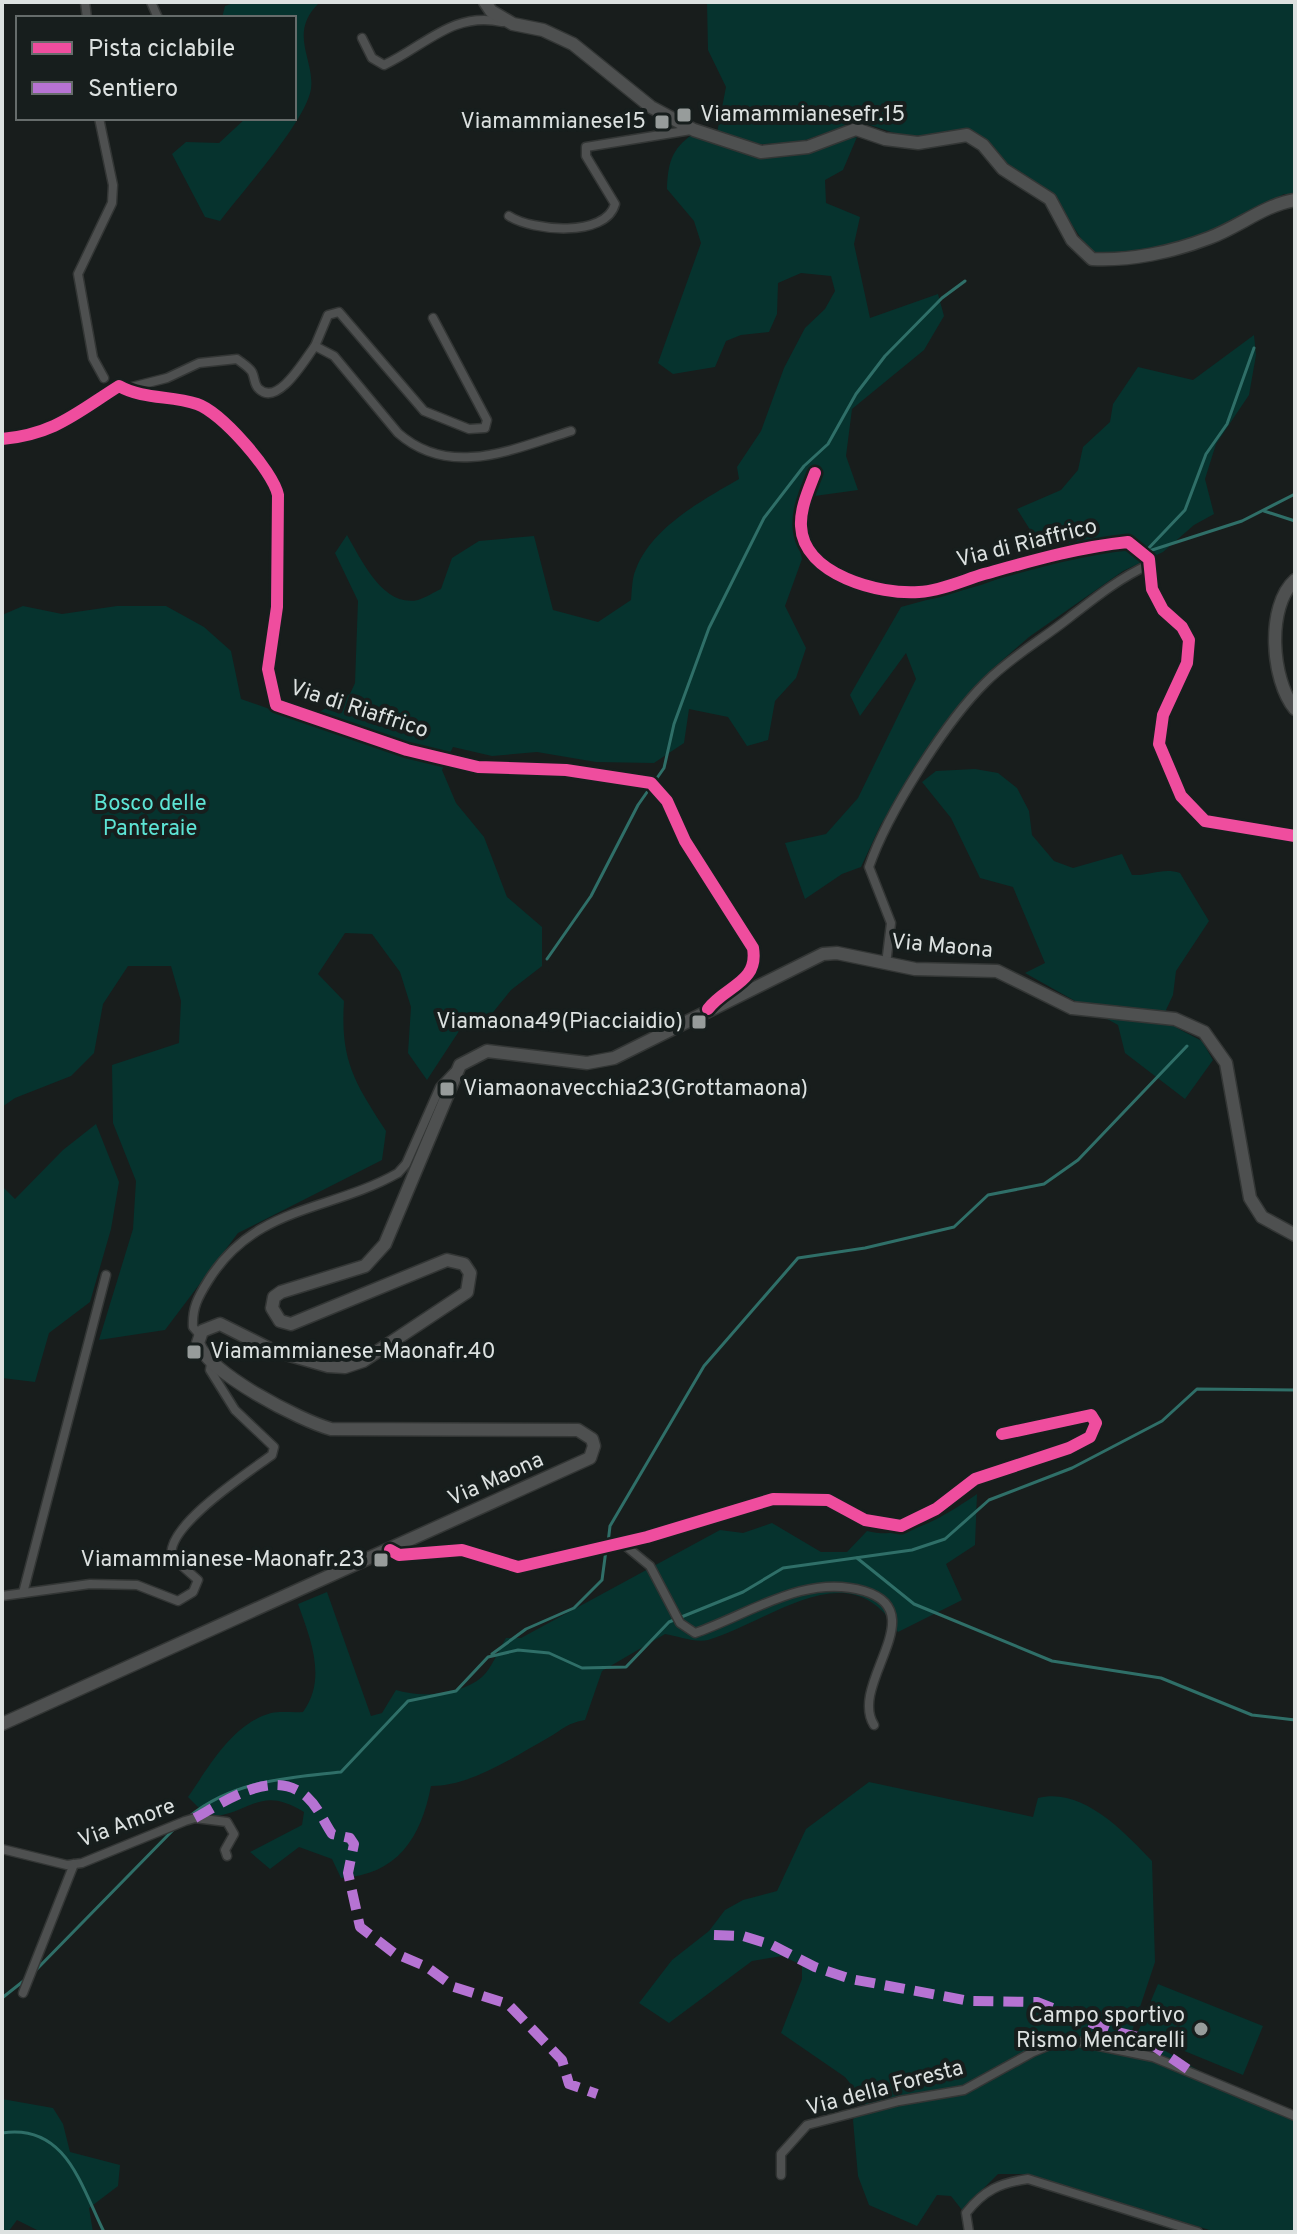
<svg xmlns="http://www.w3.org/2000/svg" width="1297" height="2234" font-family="Overpass,sans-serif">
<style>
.green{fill:#06332e}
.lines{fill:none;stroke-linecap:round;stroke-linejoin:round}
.stream{stroke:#2f6f68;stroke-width:3}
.minor-casing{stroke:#333635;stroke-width:11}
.secondary-casing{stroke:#333635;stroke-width:15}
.minor{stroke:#4e5050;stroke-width:8}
.secondary{stroke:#4e5050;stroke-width:12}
.quiet{stroke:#b673d3;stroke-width:10;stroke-dasharray:20 10;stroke-linecap:butt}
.cycleway-casing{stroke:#171e1d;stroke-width:17}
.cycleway{stroke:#ef4d9e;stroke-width:12}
.poi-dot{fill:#979c9b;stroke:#171e1d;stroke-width:3}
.labels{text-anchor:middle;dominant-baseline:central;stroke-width:8;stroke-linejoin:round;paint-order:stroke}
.poi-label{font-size:22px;fill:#dce1e0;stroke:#171e1d;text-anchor:end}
.street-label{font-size:22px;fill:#dce1e0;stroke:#171e1d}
.park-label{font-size:22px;fill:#5de4d5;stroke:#171e1d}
</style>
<rect width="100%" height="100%" fill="#181d1c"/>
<g class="green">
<path d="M236,2h84c-33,31 -5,57 -9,87 -5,32 -69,103 -91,132l-15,-4 -33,-63 14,-12 33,1 27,-25h48v-100h-72l3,-12z"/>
<path d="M707,2h588v194l-11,-2 -61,34 -64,20 -48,9 -22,-7 -40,-59 -32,-16 -34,-37 -17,-8 -60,7 -36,-12 -25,1 -48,17 -37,1 -43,-11 9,-46 -18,-37z"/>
<path d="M693,134l73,22 91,-19 -14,33 -18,10 1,23 34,14 -6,27 16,74 68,-24 6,22 -20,34 -72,59 -6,47 12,34 -58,8 -5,28 7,33 -17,47 21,42 -10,30 -21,23 -7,39 -21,6 -19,-29 -39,-8 -5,34 -30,20 -58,-1 -59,-10 -45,4 -39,-9 -11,23 14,33 28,34 23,60 35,30v39l-31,24 -21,26 -27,9 -36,55 -19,-27 3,-46 -11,-35 -28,-38 -27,-1 -27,41 26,27c-4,60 11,82 42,130l-4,29 -144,73 -73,97 -66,10 34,-111 3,-48 -23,-58 -1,-58 67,-22 2,-42 -10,-35h-43l-25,38 -9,49 -23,23 -56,22 -13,9v-492l21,-9 39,8 55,-8h49l38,21 27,24 10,48 63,22 46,-27 5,-11 3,-82 -23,-48 12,-18c14,24 36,73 71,65 7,-2 16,-8 23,-11l11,-31 27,-17 55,-5 19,74 45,12 33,-22c1,-10 1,-23 5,-31 16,-42 67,-69 103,-90l-2,-12 24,-36 23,-63 21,-40 20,-19 10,-18 -4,-15 -30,-3 -23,10 -1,31 -8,18 -28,3 -15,6 -11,26 -42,7 -15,-11 43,-120 -7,-22 -27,-32c1,-25 4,-40 26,-55z"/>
<path d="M1254,335l2,20 -7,40 -33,49 -11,35 9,35 -20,11 -31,27 -40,19 -94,66 -38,33 -54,68 -56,86 -20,43 -19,7 -37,25 -20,-56 41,-9 32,-36 58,-119 -10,-26 -46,63 -10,-21 51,-88 80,-22 68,-25 -32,-51 44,-19 17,-20 5,-23 27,-25 3,-18 25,-37 55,13z"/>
<path d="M975,769l23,4 19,15 12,23 3,24 22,26 19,7 49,-14 10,21c18,1 31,-8 48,-2l29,48 -33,50 -3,24 -7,15 11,18 25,13 11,19 -28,39 -60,-46 -7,-28 -93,-52 20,-10 -32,-76 -33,-9 -29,-60 -29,-36 14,-11z"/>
<path d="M96,1124l23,58 -8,47 -21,73 -41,31 -14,49 -33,-4v-192l13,13 48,-49z"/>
<path d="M977,1494l-2,51 -29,19 16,36 -64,32c-47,-83 -126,-11 -190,8 -12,3 -31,-4 -43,-6l-63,37 -17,49c-21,4 -22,10 -39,19 -34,19 -75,47 -115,47 -10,52 -34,89 -90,92l-9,-19 -33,-12 -29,22 -20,-17 52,-27 2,-13c-45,-28 -51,2 -96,5l-20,-20c21,-30 44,-73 83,-84 10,-2 22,0 32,-1 24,-33 8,-72 -5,-108l29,-12 44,124 11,-3 14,-23c24,8 65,5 86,-13 10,-9 17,-28 24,-39h15l199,-108 23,3 29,-10 49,29h26l20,-21c39,10 78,-15 110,-37z"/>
<path d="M869,1782l164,35 5,-19c45,-11 86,34 114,63l3,101 -23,69 91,54 22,5 50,25v117h-79l-190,-58h-28l-36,36 -11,-14 -14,-1 -20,31 -48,-21 -11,-29 -5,-56 10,-21 -18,-22 -64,-44 21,-54v-14l-20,-9 -30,5 -83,62 -30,-20 33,-43 37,-29 16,-21 18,-10 34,-9 29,-62z"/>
<path d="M1158,1984l105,42 -20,49 -105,-43z"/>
<path d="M2,2099l51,9 10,16 7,28 50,13 -2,21 -29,22 4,24h-52l-24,-12 -9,12h-6z"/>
</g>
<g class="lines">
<g class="stream">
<path d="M1264,511l31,10"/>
<path d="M1149,551l93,-30 53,-27"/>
<path d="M1145,552l40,-42 21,-56 21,-30 27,-76"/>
<path d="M547,959l44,-63 47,-91 26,-37 10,-44 35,-96 55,-110 40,-52 24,-22 28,-50 29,-38 57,-58 23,-17"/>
<path d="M608,1543l2,-17 94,-160 94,-108 67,-10 89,-21 34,-32 56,-11 34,-24 109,-114"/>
<path d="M857,1558l57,46 138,57 109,17 91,37 43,5"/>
<path d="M492,1654l34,-25 48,-21 28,-28 4,-30"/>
<path d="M190,1816c44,-36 98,-38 151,-44l67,-71 48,-10 32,-34 30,-7 31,3 33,15 44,-1 43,-45 74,-30 40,-24 129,-18 33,-11 44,-39 83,-32 90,-47 35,-32 98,1"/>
<path d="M35,1971l140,-143"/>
<path d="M2,1998l24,-19"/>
<path d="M2,2133c64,-10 79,53 102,99"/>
</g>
<g class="minor-casing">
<g id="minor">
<path d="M85,2l2,16"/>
<path d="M151,2l7,16"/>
<path d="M362,38l10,20 12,7c41,-19 69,-54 118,-43"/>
<path d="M99,118l14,67 -1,18 -34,71 15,84 11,20"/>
<path d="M509,216c23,15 97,22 106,-12l-29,-48v-9l105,-17"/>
<path d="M315,346l13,-31 11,-3 85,99 45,18 16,-1 2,-8 -54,-102"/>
<path d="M124,389l43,-11 32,-15 38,-4c5,4 12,8 15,13 3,6 2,13 7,17 19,18 46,-30 56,-43l19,10 64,77c52,46 115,16 173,-2"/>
<path d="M2,439c53,-5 74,-26 117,-53 25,14 52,9 78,18 24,8 76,67 81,91l-1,112 -9,62 8,36 131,45 71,17 88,3 85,13 16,18 18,40 68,107c6,35 -28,38 -45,61"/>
<path d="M815,473c-6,16 -15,35 -14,53 2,49 79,69 118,66 21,-1 45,-12 65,-18 47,-13 95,-27 144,-32l21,17 3,30 11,21 19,17 7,13 -2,23 -24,52 -4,29 22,52 24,25 90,15"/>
<path d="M886,964l5,-41 -22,-56c18,-53 77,-146 117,-185 25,-25 55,-42 83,-64 27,-21 49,-39 81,-54"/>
<path d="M199,1334l-6,-7c-1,-19 5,-30 15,-46 47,-76 121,-69 190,-108l8,-9 34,-77 14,-15"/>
<path d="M622,1543l28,23 30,57 15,10c53,-18 110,-60 169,-42 70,21 -16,93 10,134"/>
<path d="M390,1550l9,5 63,-5 56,17 129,-30 126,-38 55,1 37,20 36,6 35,-17 39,-30 94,-31 21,-11 6,-14 -5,-8 -89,19"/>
<path d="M23,1593l83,-318"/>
<path d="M2,1596l88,-12 47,1 41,16 15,-9 5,-12 -26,-23c-8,-30 77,-85 100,-102l2,-8 -39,-37 -25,-40 1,-7"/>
<path d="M2,1849l65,16 15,-2 103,-42 10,-3 32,4 7,12 -9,16 2,6"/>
<path d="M23,1993l51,-129"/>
<path d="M781,2175v-21l26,-29 92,-24 65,-11 69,-38 19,-8 23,-3 78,16 142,59"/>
<path d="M969,2232l-3,-19c18,-23 34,-30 62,-34l170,53"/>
</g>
</g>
<g class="secondary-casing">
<g id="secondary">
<path d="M485,2l6,9 22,13 30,6 30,14 78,63 43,23 67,22 47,-5 48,-18 29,10 33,4 49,-8 16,10 20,24 47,30 22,41 20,19c38,2 81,-7 117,-21 30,-11 55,-33 86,-38"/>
<path d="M1295,580c-29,26 -24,100 0,129"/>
<path d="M2,1724l588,-266 4,-12 -2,-7 -14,-9 -247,-1c-30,-8 -123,-56 -133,-86l4,-12 18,-7 52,26 56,16 17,1 18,-6 104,-69 3,-19 -6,-9 -17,-4 -156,64 -11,-3 -8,-13 2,-11 7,-5 84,-26 20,-22 75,-179 27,-14 100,12 27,-5 209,-104 14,-1 78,16 82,2 75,37 103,11 29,13 22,31 24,135 12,19 33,18"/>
</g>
</g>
<use href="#minor" class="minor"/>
<use href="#secondary" class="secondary"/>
<g class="quiet">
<path d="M195,1818c31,-17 78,-51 112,-21 11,10 17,25 25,37l18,4 4,6 -6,29 12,54 34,26 33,14 27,20 54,17 54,56 7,24 28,10"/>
<path d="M714,1935l29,1 29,9 43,22 36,12 119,22 67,1 72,28 33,8 47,32"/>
</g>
<g class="cycleway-casing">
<g id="cycleway">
<path d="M2,439c53,-5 74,-26 117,-53 25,14 52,9 78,18 24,8 76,67 81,91l-1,112 -9,62 8,36 131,45 71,17 88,3 85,13 16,18 18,40 68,107c6,35 -28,38 -45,61"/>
<path d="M815,473c-6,16 -15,35 -14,53 2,49 79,69 118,66 21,-1 45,-12 65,-18 47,-13 95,-27 144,-32l21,17 3,30 11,21 19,17 7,13 -2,23 -24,52 -4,29 22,52 24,25 90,15"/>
<path d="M390,1550l9,5 63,-5 56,17 129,-30 126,-38 55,1 37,20 36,6 35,-17 39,-30 94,-31 21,-11 6,-14 -5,-8 -89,19"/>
</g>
</g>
<use href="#cycleway" class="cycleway"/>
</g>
<g class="poi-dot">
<rect x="676" y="107" width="16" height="16" rx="4"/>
<rect x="654" y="114" width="16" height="16" rx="4"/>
<rect x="691" y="1014" width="16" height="16" rx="4"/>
<rect x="439" y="1081" width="16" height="16" rx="4"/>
<rect x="186" y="1344" width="16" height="16" rx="4"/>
<rect x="373" y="1552" width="16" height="16" rx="4"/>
<circle cx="1201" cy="2029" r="8"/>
</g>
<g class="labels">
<g class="poi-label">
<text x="700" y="115" text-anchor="start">Viamammianesefr.15</text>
<text x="646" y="122">Viamammianese15</text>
<text x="683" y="1022">Viamaona49(Piacciaidio)</text>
<text x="463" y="1089" text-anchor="start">Viamaonavecchia23(Grottamaona)</text>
<text x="210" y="1352" text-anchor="start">Viamammianese-Maonafr.40</text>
<text x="365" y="1560">Viamammianese-Maonafr.23</text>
<text x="1185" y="2016">Campo sportivo<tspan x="1185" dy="25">Rismo Mencarelli</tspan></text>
</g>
<g class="street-label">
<text transform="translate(1027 544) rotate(-14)">Via di Riaffrico</text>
<text transform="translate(359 710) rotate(18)">Via di Riaffrico</text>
<text transform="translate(942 947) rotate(5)">Via Maona</text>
<text transform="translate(496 1480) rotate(-24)">Via Maona</text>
<text transform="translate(127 1824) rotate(-21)">Via Amore</text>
<text transform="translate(885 2089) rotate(-15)">Via della Foresta</text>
</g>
<g class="park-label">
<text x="150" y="804">Bosco delle<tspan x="150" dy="25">Panteraie</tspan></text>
</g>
</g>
<rect width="1297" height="2234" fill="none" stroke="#dce1e0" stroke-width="8"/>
<rect x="16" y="16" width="280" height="104" fill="#171e1d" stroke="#666c6b" stroke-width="2"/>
<rect x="32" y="42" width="40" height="12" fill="#ef4d9e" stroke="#666c6b" stroke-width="2"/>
<text x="88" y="56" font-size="24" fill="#dce1e0">Pista ciclabile</text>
<rect x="32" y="82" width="40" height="12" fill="#b673d3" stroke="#666c6b" stroke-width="2"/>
<text x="88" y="96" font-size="24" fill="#dce1e0">Sentiero</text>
</svg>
